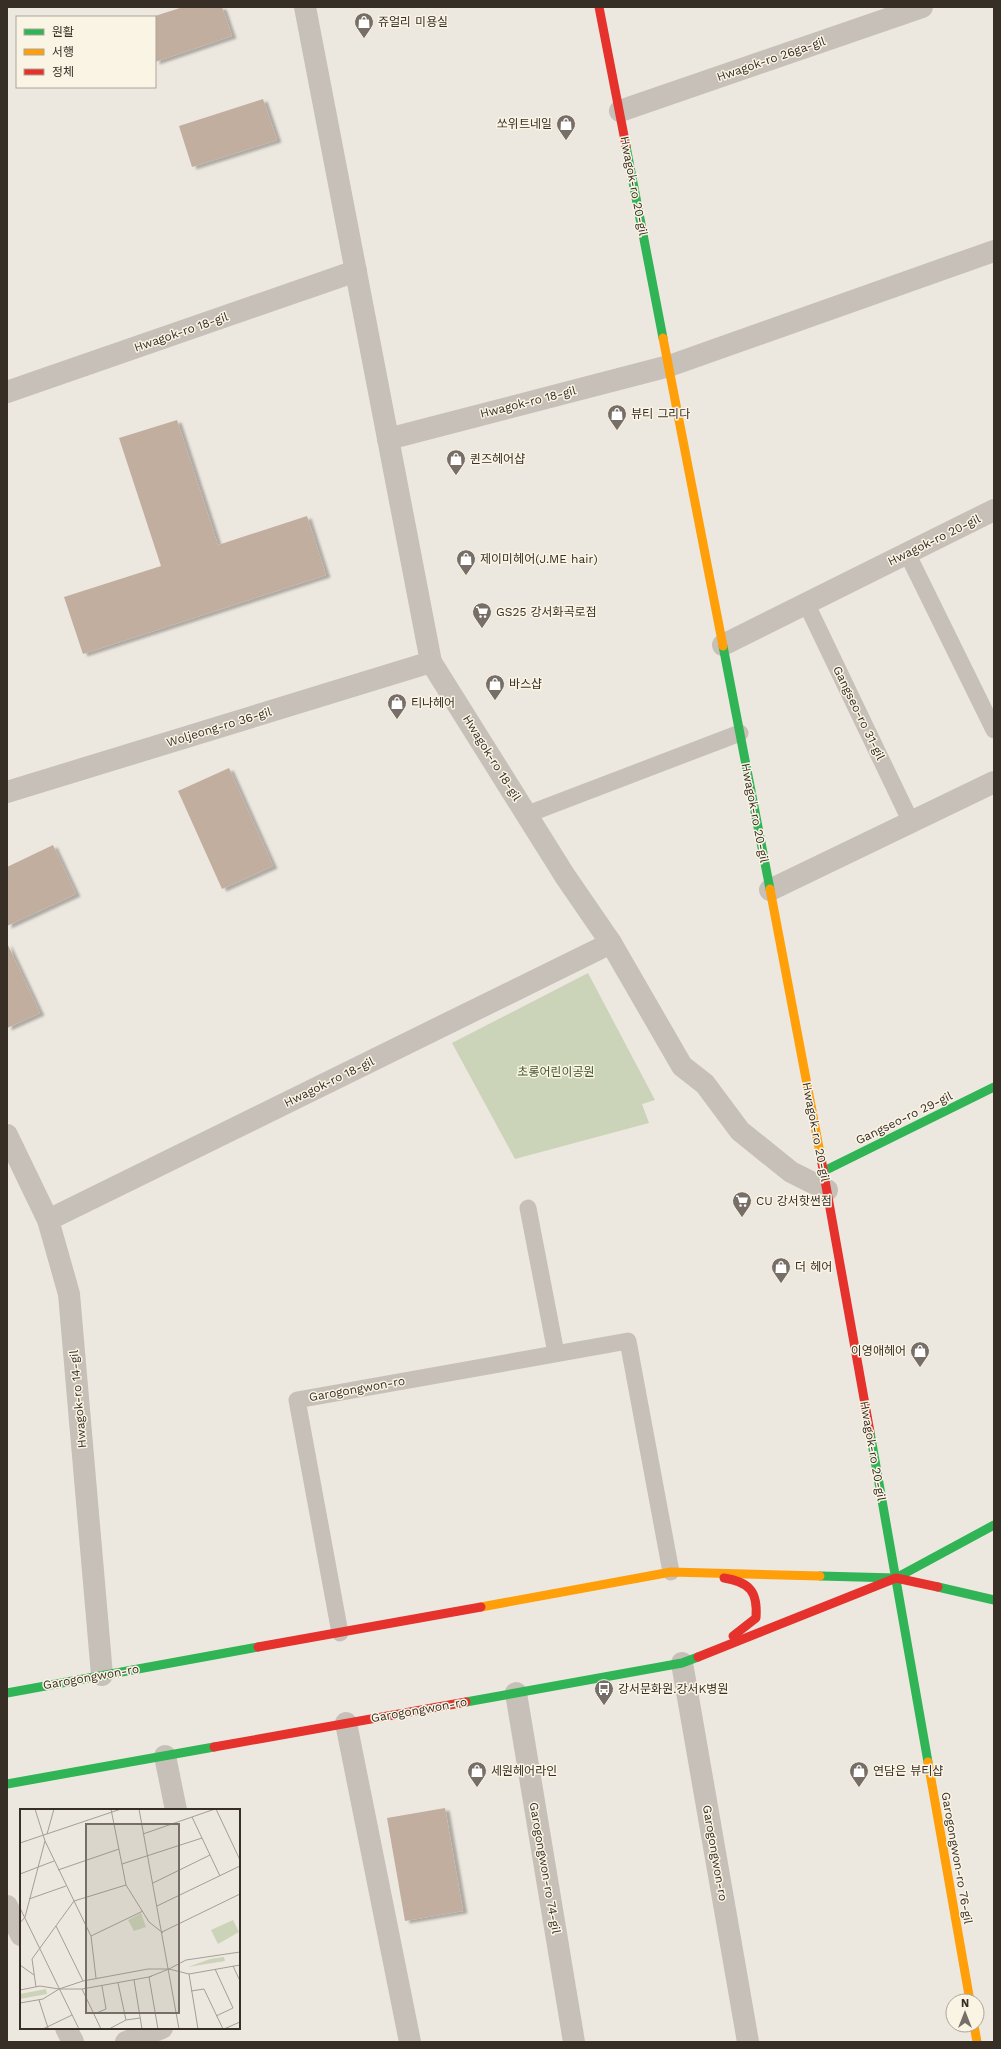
<svg xmlns="http://www.w3.org/2000/svg" width="1001" height="2049" font-family="'Work Sans','Noto Sans KR',sans-serif">
<style>
.green{fill:#cbd4b8}
.building{fill:#c2ae9f;filter:url(#shadow)}
.lines{fill:none;stroke-linecap:round;stroke-linejoin:round}
.lane{stroke:#c6c0b8;stroke-width:17}
.street{stroke:#c6c0b8;stroke-width:22}
.fast{stroke:#30b455;stroke-width:9}
.slow{stroke:#ff9f0a;stroke-width:9}
.jam{stroke:#e5322d;stroke-width:9}
.labels{text-anchor:middle;dominant-baseline:central;stroke-width:3;stroke-linejoin:round;paint-order:stroke}
.poi-label{font-size:12px;fill:#372e26;stroke:#faf4e5;text-anchor:start}
.street-label{font-size:12px;fill:#372e26;stroke:#faf4e5}
.park-label{font-size:12px;fill:#3f5628;stroke:#faf4e5}
.inset-road{fill:none;stroke:#a49e95;stroke-width:1}
.view{fill:#776f67;fill-opacity:0.15;stroke:#776f67;stroke-width:2}
.inset-edge{fill:none;stroke:#372e26;stroke-width:2}
</style>
<defs>
<filter id="shadow"><feDropShadow dx="4.5" dy="2.5" stdDeviation="1" flood-color="#0004"/></filter>
</defs>
<rect width="100%" height="100%" fill="#ede8df"/>
<path class="green" d="M588,973l67,127 -13,4 7,19 -134,36 -63,-116z"/>
<g class="building">
<path d="M183,7h39l10,29 -77,26v-46z"/>
<path d="M263,99l14,41 -85,27 -13,-41z"/>
<path d="M177,420l41,125 89,-29 19,59 -243,79 -19,-57 97,-31 -42,-128z"/>
<path d="M229,768l44,98 -51,23 -44,-98z"/>
<path d="M53,845l23,49 -69,32v-59z"/>
<path d="M7,943l33,70 -33,15z"/>
<path d="M445,1808l18,103 -58,10 -18,-103z"/>
</g>
<g class="lines">
<g class="lane">
<path d="M907,553l87,177"/>
<path d="M806,603l105,219"/>
<path d="M528,814l212,-81"/>
<path d="M528,1208l28,145"/>
<path d="M340,1633l-43,-233 331,-59 43,231"/>
</g>
<g class="street">
<path d="M305,7l126,655 134,214 46,67 71,123 23,18 35,47 51,41 36,18"/>
<path d="M620,111l302,-104"/>
<path d="M7,392l349,-121"/>
<path d="M388,439l281,-73 325,-115"/>
<path d="M723,645l271,-135"/>
<path d="M7,792l424,-130"/>
<path d="M770,890l224,-108"/>
<path d="M7,1135l41,85 21,74 33,381"/>
<path d="M48,1220l563,-277"/>
<path d="M682,1663l66,379"/>
<path d="M516,1693l58,349"/>
<path d="M346,1723l64,319"/>
<path d="M165,1756l11,54"/>
<path d="M7,1906l14,29"/>
<path d="M66,2028l7,14"/>
<path d="M126,2042l36,-14"/>
</g>
<g class="fast">
<path d="M626,146l37,192"/>
<path d="M723,646l47,243"/>
<path d="M824,1171l170,-84"/>
<path d="M870,1432l58,330"/>
<path d="M820,1576l76,2 98,-53"/>
<path d="M938,1587l56,13"/>
<path d="M7,1693l251,-46"/>
<path d="M466,1702l216,-39 16,-6"/>
<path d="M7,1784l207,-37"/>
</g>
<g class="slow">
<path d="M663,338l60,308"/>
<path d="M770,889l51,269"/>
<path d="M481,1607l190,-35 149,4"/>
<path d="M928,1762l42,239"/>
<path d="M974,2025l3,17"/>
</g>
<g class="jam">
<path d="M599,7l27,139"/>
<path d="M821,1158l49,274"/>
<path d="M724,1578c26,4 34,14 32,40l-23,18"/>
<path d="M258,1647l223,-40"/>
<path d="M698,1657l198,-79 42,9"/>
<path d="M214,1747l252,-45"/>
</g>
</g>
<defs>
<g id="shop-pin" transform="scale(1)"><path d="M0 17L-7.5 6A9.5 9.5 0 1 1 7.5 6Z" fill="#776f67" stroke="#faf4e5"/><path d="M-5-2.5h2.3a2.7 3.5 0 0 1 5.4 0H5L5.5 6h-11ZM-1.5-2.5h3a1.5 2.3 0 0 0-3 0Z" fill="#fff"/></g>
<g id="supermarket-pin" transform="scale(1)"><path d="M0 17L-7.5 6A9.5 9.5 0 1 1 7.5 6Z" fill="#776f67" stroke="#faf4e5"/><path d="M-6-5.5h2.5l.6 2H6L4.5 2H-2.5L-4.4-4H-6ZM-1.5 3.2a1.3 1.3 0 1 0 .1 0ZM3 3.2a1.3 1.3 0 1 0 .1 0Z" fill="#fff"/></g>
<g id="bus-pin" transform="scale(1)"><path d="M0 17L-7.5 6A9.5 9.5 0 1 1 7.5 6Z" fill="#776f67" stroke="#faf4e5"/><path d="M-5-6H5V4H4V6H2V4H-2V6H-4V4H-5ZM-3.5-4V0h7V-4ZM-3.5 1.2v1.5H-2V1.2ZM2 1.2v1.5H3.5V1.2Z" fill="#fff"/></g>
</defs>
<g fill-rule="evenodd">
<use href="#shop-pin" x="364" y="22"/>
<use href="#shop-pin" x="566" y="124"/>
<use href="#shop-pin" x="617" y="414"/>
<use href="#shop-pin" x="456" y="459"/>
<use href="#shop-pin" x="466" y="559"/>
<use href="#supermarket-pin" x="482" y="612"/>
<use href="#shop-pin" x="495" y="684"/>
<use href="#shop-pin" x="397" y="703"/>
<use href="#supermarket-pin" x="742" y="1201"/>
<use href="#shop-pin" x="781" y="1267"/>
<use href="#shop-pin" x="920" y="1351"/>
<use href="#bus-pin" x="604" y="1689"/>
<use href="#shop-pin" x="477" y="1771"/>
<use href="#shop-pin" x="859" y="1771"/>
</g>
<g class="labels">
<g class="poi-label">
<text x="378" y="22">쥬얼리 미용실</text>
<text x="552" y="124" text-anchor="end">쏘위트네일</text>
<text x="631" y="414">뷰티 그리다</text>
<text x="470" y="459">퀸즈헤어샵</text>
<text x="480" y="559">제이미헤어(J.ME hair)</text>
<text x="496" y="612">GS25 강서화곡로점</text>
<text x="509" y="684">바스샵</text>
<text x="411" y="703">티나헤어</text>
<text x="756" y="1201">CU 강서핫썬점</text>
<text x="795" y="1267">더 헤어</text>
<text x="906" y="1351" text-anchor="end">이영애헤어</text>
<text x="618" y="1689">강서문화원.강서K병원</text>
<text x="491" y="1771">세원헤어라인</text>
<text x="873" y="1771">연담은 뷰티샵</text>
</g>
<g class="street-label">
<text transform="translate(771 59) rotate(-19)">Hwagok-ro 26ga-gil</text>
<text transform="translate(634 186) rotate(79)">Hwagok-ro 20-gil</text>
<text transform="translate(181 332) rotate(-19)">Hwagok-ro 18-gil</text>
<text transform="translate(528 402) rotate(-14)">Hwagok-ro 18-gil</text>
<text transform="translate(934 540) rotate(-26)">Hwagok-ro 20-gil</text>
<text transform="translate(859 713) rotate(64)">Gangseo-ro 31-gil</text>
<text transform="translate(219 727) rotate(-17)">Woljeong-ro 36-gil</text>
<text transform="translate(492 758) rotate(58)">Hwagok-ro 18-gil</text>
<text transform="translate(755 813) rotate(79)">Hwagok-ro 20-gil</text>
<text transform="translate(329 1082) rotate(-26)">Hwagok-ro 18-gil</text>
<text transform="translate(904 1118) rotate(-26)">Gangseo-ro 29-gil</text>
<text transform="translate(816 1132) rotate(79)">Hwagok-ro 20-gil</text>
<text transform="translate(357 1389) rotate(-10)">Garogongwon-ro</text>
<text transform="translate(78 1399) rotate(-95)">Hwagok-ro 14-gil</text>
<text transform="translate(873 1451) rotate(80)">Hwagok-ro 20-gil</text>
<text transform="translate(91 1677) rotate(-10)">Garogongwon-ro</text>
<text transform="translate(419 1710) rotate(-10)">Garogongwon-ro</text>
<text transform="translate(715 1853) rotate(80)">Garogongwon-ro</text>
<text transform="translate(957 1858) rotate(80)">Garogongwon-ro 76-gil</text>
<text transform="translate(545 1868) rotate(80)">Garogongwon-ro 74-gil</text>
</g>
<g class="park-label">
<text x="556" y="1072">초롱어린이공원</text>
</g>
</g>
<g transform="translate(20 1809)">
<rect width="220" height="220" fill="#ede8df"/>
<path d="M121,104l5,14 -12,4 -6,-11zM213,111l6,12 -21,12 -7,-14zM204,148l1,4 -37,6 22,-8zM26,180l1,5 -27,5v-5z" fill="#cbd4b8"/>
<path class="inset-road" d="M15,0l10,32 46,95 5,42M91,0l15,76 23,37 14,11M119,0l40,220M196,0l24,51M172,8l28,59M27,25l7,-25M123,25l72,-25M0,34l101,-34M102,55l80,-26M38,61l61,-21M0,65l34,-13M133,74l57,-28M9,90l37,-13M137,97l83,-40M0,99l59,121M0,114l5,-6 20,-76M36,117l27,55M142,123l78,-38M71,127l52,-25M0,156l14,10M213,157l7,15M195,160l18,39 -17,8M169,165l9,55M132,167l-3,1 9,52M114,171l8,49M98,174l8,37M16,178l-4,-28 42,-58 52,-16M62,180l19,40M0,181l20,-4 19,3 24,-8 65,-12h21l17,-9 54,-8M171,182l13,-2 19,40M19,191l9,28M0,194l23,-4 16,-10h23l67,-12 20,-8 20,5 51,-9M74,205l12,-5 -4,-23M23,220l29,-14M89,220l17,-9 14,-2M204,220l16,-7"/>
<path class="view" d="M66,15h93v189h-93z"/>
<rect width="220" height="220" class="inset-edge"/>
</g>
<rect width="1001" height="2049" fill="none" stroke="#372e26" stroke-width="16"/>
<rect x="16" y="16" width="140" height="72" fill="#faf4e5" stroke="#aca599"/>
<rect x="24" y="29" width="20" height="6" fill="#30b455" stroke="#aca599"/>
<text x="52" y="36" font-size="12" fill="#372e26">원활</text>
<rect x="24" y="49" width="20" height="6" fill="#ff9f0a" stroke="#aca599"/>
<text x="52" y="56" font-size="12" fill="#372e26">서행</text>
<rect x="24" y="69" width="20" height="6" fill="#e5322d" stroke="#aca599"/>
<text x="52" y="76" font-size="12" fill="#372e26">정체</text>
<g transform="translate(965 2013)"><circle r="19" fill="#faf4e5" stroke="#aca599"/>
<path d="M0-3L7 15L0 10L-7 15Z" fill="#776f67"/>
<text y="-6" font-size="11" font-weight="bold" text-anchor="middle" fill="#372e26">N</text>
</g>
</svg>
